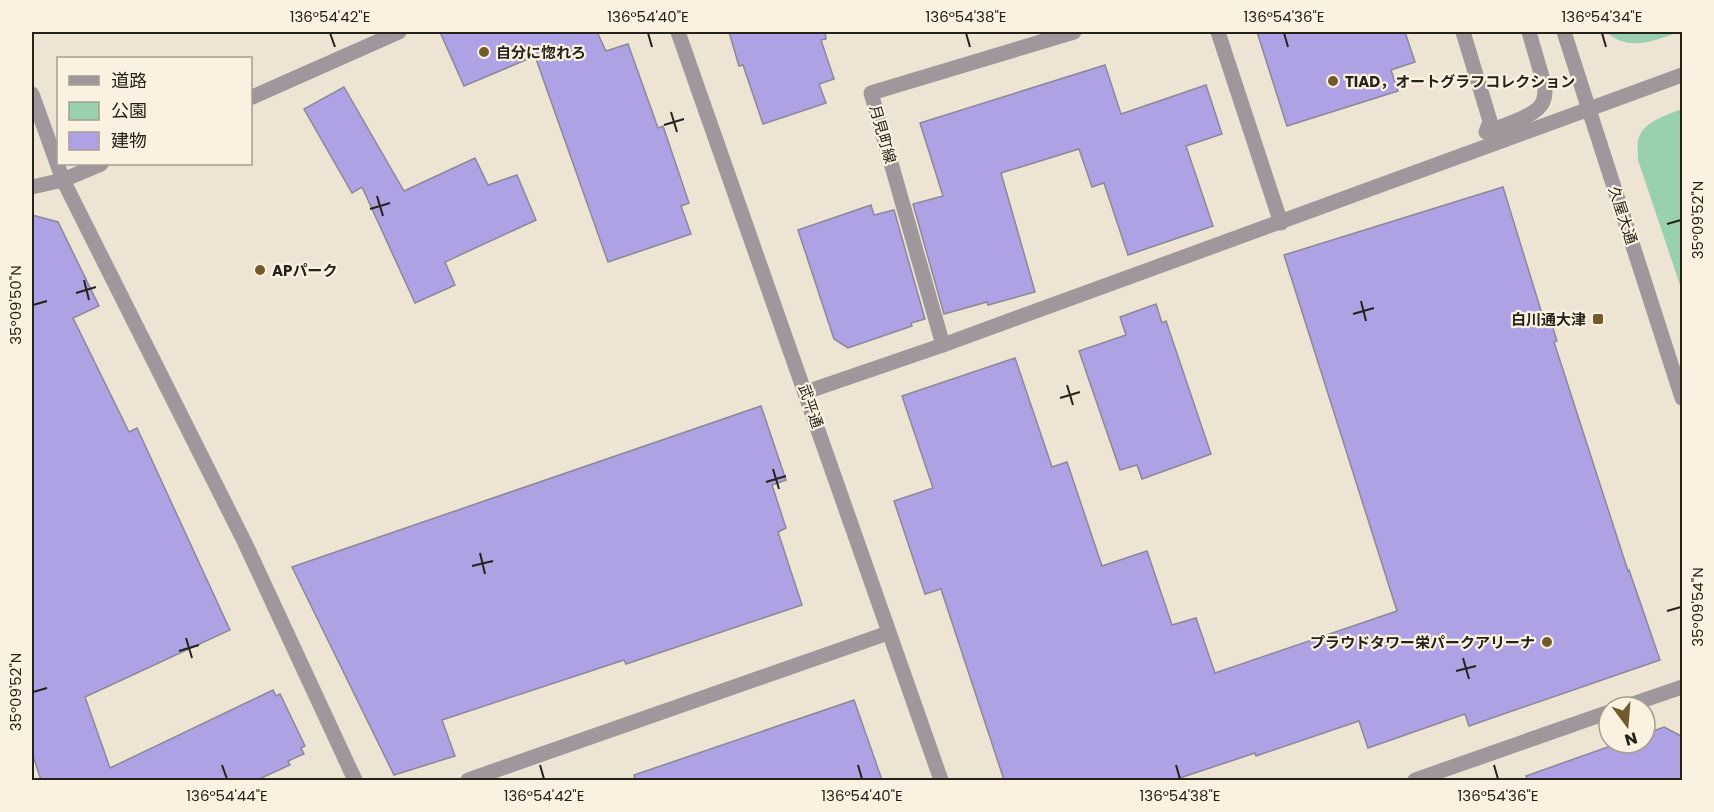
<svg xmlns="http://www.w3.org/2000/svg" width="1714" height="812" font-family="Poppins,'Noto Sans JP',sans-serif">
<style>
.green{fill:#99d1ae}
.building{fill:#afa2e4;stroke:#8a8899;stroke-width:1.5}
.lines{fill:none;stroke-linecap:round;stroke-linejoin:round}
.pedestrian{stroke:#a0979c;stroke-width:15}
.minor{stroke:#a0979c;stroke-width:15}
.tertiary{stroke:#a0979c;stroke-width:15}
.ticks{fill:none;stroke:#25221b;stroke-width:2}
.poi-dot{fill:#725b2b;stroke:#fbf1e0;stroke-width:2}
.labels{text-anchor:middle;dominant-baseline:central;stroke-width:4.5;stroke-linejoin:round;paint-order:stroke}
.poi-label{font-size:15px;font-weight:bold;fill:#25221b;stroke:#fbf1e0;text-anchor:start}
.street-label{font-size:15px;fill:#25221b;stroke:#fbf1e0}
.neatline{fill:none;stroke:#25221b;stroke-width:2}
.ticks-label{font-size:15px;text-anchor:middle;fill:#25221b}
</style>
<rect width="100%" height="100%" fill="#eee4d3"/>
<g class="green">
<path d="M1606,32h73c-25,9 -50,20 -73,0z"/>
<path d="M1682,109v182l-44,-131c0,-8 -2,-18 2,-25 6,-14 29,-21 42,-26z"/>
</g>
<g class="building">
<path d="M440,32h157l9,19 22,-7 30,84 5,-2 26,77 -8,3 10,28 -83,28 -73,-206 -71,30z"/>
<path d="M729,32h96l1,7 -5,1 13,39 -15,5 7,19 -63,21 -20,-59 -4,1z"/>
<path d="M1257,32h148l10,30 -24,8 7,21 -111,35z"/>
<path d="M1105,65l16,49 85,-29 16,49 -36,12 27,80 -85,29 -24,-72 -12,4 -13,-38 -78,24 34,119 -47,13 -1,-3 -43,12 -31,-110 30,-8 -23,-73z"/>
<path d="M344,87l60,104 71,-33 13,27 29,-10 19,45 -91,42 10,23 -40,18 -53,-116 -10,6 -48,-84z"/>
<path d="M1503,187l39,127 6,-2 9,29 -3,1 74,229 1,-1 31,90 -191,66 -4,-12 -97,34 -9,-27 -103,35 -1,-3 -81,27h-170l-63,-191 -16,5 -31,-93 39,-13 -31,-92 113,-38 37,109 15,-5 35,104 45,-15 25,74 24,-7 19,55 182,-62 -113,-356z"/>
<path d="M871,205l3,10 20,-5 31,109 -14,4 1,3 -64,22 -14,-9 -36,-109z"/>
<path d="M32,215l26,7 41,84 -26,12 56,114 8,-4 93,202 -145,67 25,71 163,-78 3,6 4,-2 25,52 -4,2 3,6 -16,7 2,4 -33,15h-216l-9,-27z"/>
<path d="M1156,304l6,19 4,-2 45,133 -69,25 -5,-14 -17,5 -41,-119 47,-16 -6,-18z"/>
<path d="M761,406l25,74 -14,5 14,43 -8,4 24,73 -176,59 -2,-4 -182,60 13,36 -61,19 -102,-208z"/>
<path d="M854,700l28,80h-247l-1,-5z"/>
<path d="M1664,727l19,10v43h-156l-1,-4 93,-33h26v-9z"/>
</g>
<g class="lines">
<path class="pedestrian" d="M1463,32l27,89 -4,11c14,-5 46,-14 55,-27 4,-5 4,-12 4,-18l-16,-55"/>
<g class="minor">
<path d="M678,32l263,748"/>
<path d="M1218,32l63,191"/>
<path d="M32,94l31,86 182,363 110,237"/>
<path d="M250,98l149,-66"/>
<path d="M32,187l31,-7 38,-16"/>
<path d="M943,345l-72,-252 203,-61"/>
<path d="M806,392l137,-47 739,-270"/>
<path d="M1624,707l58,-20"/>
<path d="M468,780l420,-147"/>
<path d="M1415,780l194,-68"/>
</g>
<path class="tertiary" d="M1564,32l118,366"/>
</g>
<path class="ticks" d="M330,33l5,14M648,33l4,14M966,33l4,14M1284,33l4,14M1602,33l4,14M671,112l6,20M664,125l20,-6M377,196l6,20M370,209l20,-6M1667,224l14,-4M84,280l5,20M76,293l20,-6M1361,301l5,20M33,305l14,-4M1353,314l21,-6M1067,385l6,20M1060,398l20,-6M773,469l6,20M766,482l20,-6M480,553l5,21M472,566l21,-5M1667,611l14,-4M186,638l6,20M179,651l20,-6M1463,658l6,21M1456,671l20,-5M33,692l14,-4M222,765l5,14M540,765l4,14M858,765l4,14M1176,765l4,14M1494,765l4,14"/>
<g class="poi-dot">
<circle cx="484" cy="52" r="6"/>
<circle cx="1333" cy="81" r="6"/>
<circle cx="260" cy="270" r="6"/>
<rect x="1592" y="313" width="12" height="12" rx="3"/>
<circle cx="1547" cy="642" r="6"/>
</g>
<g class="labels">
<g class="poi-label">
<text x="496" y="52">自分に惚れろ</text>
<text x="1345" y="81">TIAD，オートグラフコレクション</text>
<text x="272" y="270">APパーク</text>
<text x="1586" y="319" text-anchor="end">白川通大津</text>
<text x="1535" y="642" text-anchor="end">プラウドタワー栄パークアリーナ</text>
</g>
<g class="street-label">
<text transform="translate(883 134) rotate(74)">月見町線</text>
<text transform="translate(1623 215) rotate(72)">久屋大通</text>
<text transform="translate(811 406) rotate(71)">武平通</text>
</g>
</g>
<rect width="1714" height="812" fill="none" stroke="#fbf1e0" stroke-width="66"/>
<rect x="57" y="57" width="195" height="108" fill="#fbf1e0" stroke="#a59e91" stroke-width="1.5"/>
<rect x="69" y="76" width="30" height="9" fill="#a0979c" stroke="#a59e91" stroke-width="1.5"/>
<text x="111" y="87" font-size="18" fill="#25221b">道路</text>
<rect x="69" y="102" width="30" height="18" fill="#99d1ae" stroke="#a59e91" stroke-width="1.5"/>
<text x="111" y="117" font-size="18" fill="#25221b">公園</text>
<rect x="69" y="132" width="30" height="18" fill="#afa2e4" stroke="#a59e91" stroke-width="1.5"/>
<text x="111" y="147" font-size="18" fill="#25221b">建物</text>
<g transform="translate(1627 725) rotate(164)"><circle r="28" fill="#fbf1e0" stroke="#a59e91" stroke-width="1.5"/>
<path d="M0-4.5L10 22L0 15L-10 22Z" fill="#725b2b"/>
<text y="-9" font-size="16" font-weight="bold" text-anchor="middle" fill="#25221b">N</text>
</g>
<rect x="33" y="33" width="1648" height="746" class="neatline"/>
<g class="ticks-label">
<text x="330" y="22">136°54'42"E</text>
<text x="648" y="22">136°54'40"E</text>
<text x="966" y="22">136°54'38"E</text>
<text x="1284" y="22">136°54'36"E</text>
<text x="1602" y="22">136°54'34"E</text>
<text transform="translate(1698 220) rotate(-90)" y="5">35°09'52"N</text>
<text transform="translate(16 305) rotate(-90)" y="5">35°09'50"N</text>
<text transform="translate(1698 607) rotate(-90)" y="5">35°09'54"N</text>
<text transform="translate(16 692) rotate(-90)" y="5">35°09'52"N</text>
<text x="227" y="801">136°54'44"E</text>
<text x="544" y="801">136°54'42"E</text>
<text x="862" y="801">136°54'40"E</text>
<text x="1180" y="801">136°54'38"E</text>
<text x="1498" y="801">136°54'36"E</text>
</g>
</svg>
